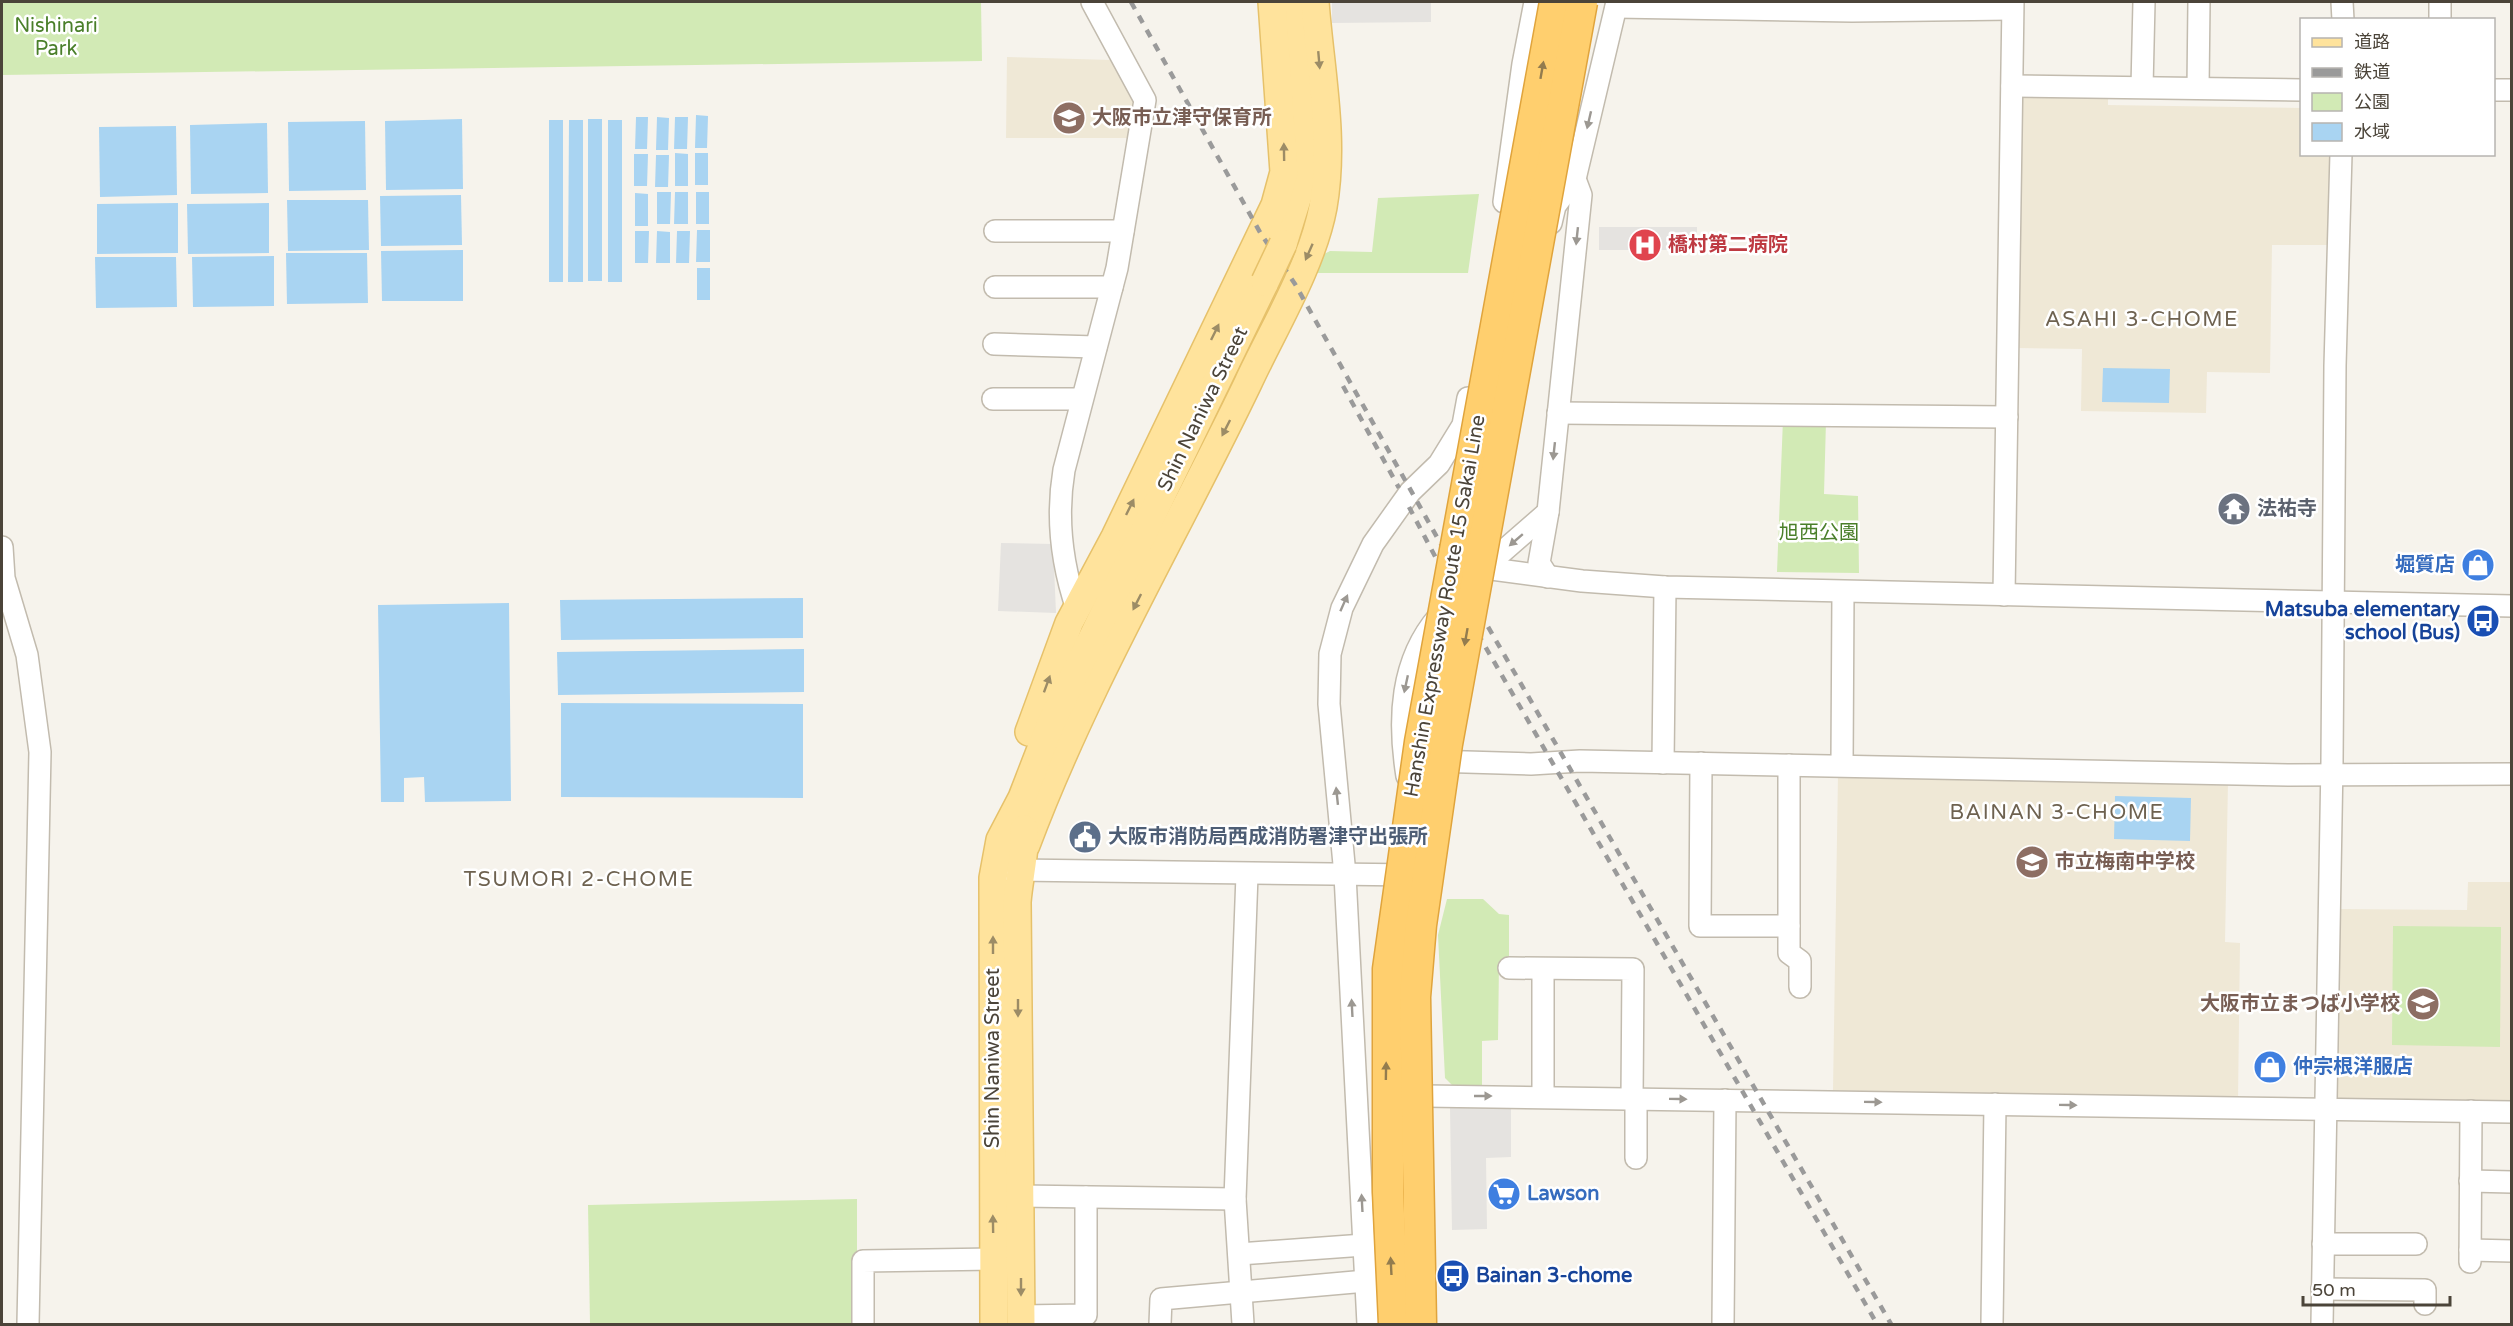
<svg xmlns="http://www.w3.org/2000/svg" width="2513" height="1326" font-family="'Varela Round','Noto Sans JP',sans-serif">
<style>
.education{fill:#efe8d6}
.green{fill:#d2eab5}
.parking{fill:#e5e3e0}
.water{fill:#a9d4f2}
.lines{fill:none;stroke-linecap:round;stroke-linejoin:round}
.minor-casing{stroke:#c2bbae;stroke-width:24}
.major-casing{stroke:#e6c16a;stroke-width:30}
.minor{stroke:#fff;stroke-width:21}
.major{stroke:#ffe39c;stroke-width:27}
.rail{stroke:#9a9a9a;stroke-width:4.5;stroke-dasharray:8 8;stroke-linecap:butt}
.major-bridge-casing{stroke:#e6c16a;stroke-width:30;stroke-linecap:butt}
.highway-bridge-casing{stroke:#e0a43c;stroke-width:33;stroke-linecap:butt}
.major-bridge{stroke:#ffe39c;stroke-width:27}
.highway-bridge{stroke:#ffcf6e;stroke-width:30}
.oneway{fill:#9c8c66}
.oneway2{fill:#937c4e}
.oneway3{fill:#9c9892}
.labels{text-anchor:middle;dominant-baseline:central;stroke-width:5;stroke-linejoin:round;paint-order:stroke}
.park-label{font-size:20px;fill:#4a7f2a;stroke:#fff}
.education-label{font-size:20px;font-weight:bold;fill:#785e54;stroke:#fff;text-anchor:start}
.health-label{font-size:20px;font-weight:bold;fill:#be3a42;stroke:#fff;text-anchor:start}
.street-label{font-size:20px;fill:#4b4439;stroke:#fff}
.worship-label{font-size:20px;font-weight:bold;fill:#5b616d;stroke:#fff;text-anchor:start}
.shop-label{font-size:20px;font-weight:bold;fill:#366cbe;stroke:#fff;text-anchor:start}
.transit-label{font-size:20px;font-weight:bold;fill:#164399;stroke:#fff;text-anchor:end}
.service-label{font-size:20px;font-weight:bold;fill:#4e5e75;stroke:#fff;text-anchor:start}
.neighbourhood-label{font-size:21px;letter-spacing:1.5px;fill:#6e6250;stroke:#fff}
</style>
<rect width="100%" height="100%" fill="#f6f3ec"/>
<g class="education">
<path d="M1007,57l104,3 25,43 -7,35h-123z"/>
<path d="M2021,95l87,1v9l193,3 1,46 29,1 -2,90h-57l-2,128 -63,-1 -1,41 -125,-2 1,-62 -65,-1z"/>
<path d="M1838,774l390,8 -3,160 15,1 -2,156 -405,-8z"/>
<path d="M2468,882h43v223l-172,-2 -6,-6 2,-188 132,1z"/>
</g>
<g class="green">
<path d="M2,2h979l1,59 -980,14z"/>
<path d="M1479,194l-11,79h-152l8,-19 6,-3 42,1 6,-54z"/>
<path d="M1783,419l43,2 -2,73 34,2 1,77 -82,-1z"/>
<path d="M1447,899h36l16,15 10,1v48h-10l-1,77 -16,1v45h-29l-8,-8 -7,-143z"/>
<path d="M2393,926l108,1 -1,120 -108,-2z"/>
<path d="M857,1199v125h-267l-2,-119z"/>
</g>
<g class="parking">
<path d="M1332,2h99v20l-99,1z"/>
<rect x="1599" y="227" width="98" height="23"/>
<path d="M1001,543l52,1 3,69 -58,-2z"/>
<path d="M1511,1107v50l-25,1 1,71 -35,1 -2,-122z"/>
</g>
<g class="water">
<path d="M696,115l12,1 -1,32h-12z"/>
<path d="M636,117h12l-1,32h-12z"/>
<path d="M657,117l12,1 -1,32h-12z"/>
<path d="M675,117h13l-1,32h-13z"/>
<path d="M462,119l1,70 -77,1 -1,-69z"/>
<rect x="588" y="119" width="14" height="162"/>
<rect x="549" y="120" width="14" height="162"/>
<path d="M569,120h14v162h-15z"/>
<rect x="608" y="120" width="14" height="162"/>
<path d="M365,121l1,69 -77,1 -1,-69z"/>
<path d="M267,123l1,70 -77,1 -1,-69z"/>
<path d="M176,126l1,69 -77,2 -1,-70z"/>
<path d="M675,153l13,1v32h-13z"/>
<rect x="695" y="153" width="13" height="32"/>
<path d="M634,154h14l-1,32h-13z"/>
<path d="M656,155h13l-1,32h-13z"/>
<path d="M657,192h14l-1,32h-13z"/>
<path d="M675,192h13v32h-14z"/>
<rect x="696" y="192" width="13" height="32"/>
<path d="M635,193l13,1v32h-13z"/>
<path d="M461,195l1,50 -81,1 -1,-50z"/>
<path d="M287,200h81l1,50 -81,1z"/>
<path d="M178,203v50l-81,1v-50z"/>
<path d="M269,203v50l-81,1 -1,-50z"/>
<path d="M697,230h13v32h-14z"/>
<path d="M635,231h14l-1,32h-13z"/>
<path d="M657,231l13,1v31h-14z"/>
<path d="M677,231h13l-1,32h-13z"/>
<path d="M463,250v51h-81l-1,-50z"/>
<path d="M286,253h81l1,50 -81,1z"/>
<path d="M274,256v50l-81,1 -1,-50z"/>
<path d="M95,257h81l1,50 -81,1z"/>
<rect x="697" y="268" width="13" height="32"/>
<path d="M2103,368l67,1 -1,34 -67,-1z"/>
<path d="M803,598v40l-242,2 -1,-40z"/>
<path d="M509,603l2,198 -86,1 -1,-25 -20,1v24h-23l-3,-197z"/>
<path d="M804,649v43l-246,3 -1,-43z"/>
<path d="M561,703l242,1v94l-242,-1z"/>
<path d="M2115,796l76,2 -1,43 -76,-2z"/>
</g>
<g class="lines">
<g class="minor-casing">
<g id="minor">
<path d="M2342,2l1,18"/>
<path d="M2440,2v18"/>
<path d="M1616,7l236,4 160,-2"/>
<path d="M2012,86l290,4"/>
<path d="M2142,87l2,-85"/>
<path d="M2198,88l1,-86"/>
<path d="M2494,90h18"/>
<path d="M1504,202l19,-138 12,-62"/>
<path d="M1551,223l4,-17 20,-27 42,-177"/>
<path d="M995,231h128"/>
<path d="M995,287h117"/>
<path d="M994,344l102,3"/>
<path d="M993,399h89"/>
<path d="M1558,413l449,4"/>
<path d="M2,547l2,31 23,77 13,97 -12,572"/>
<path d="M1484,568l98,13 83,6 847,19"/>
<path d="M1478,573l70,-61"/>
<path d="M1548,577l-9,-14 9,-51 33,-317 -6,-16"/>
<path d="M2004,595l9,-593"/>
<path d="M1077,609c-16,-47 -21,-91 -13,-139l53,-202 28,-168 -53,-98"/>
<path d="M1432,761l99,3 49,-3 709,14 223,-1"/>
<path d="M1663,763l2,-176"/>
<path d="M1701,763l-1,163h89"/>
<path d="M1789,765v188l11,8v26"/>
<path d="M1842,765l1,-173"/>
<path d="M1407,776c-9,-56 -7,-115 32,-160"/>
<path d="M1008,870l406,5"/>
<path d="M1509,968l124,1 -1,130"/>
<path d="M1425,1096l1087,16"/>
<path d="M1543,1096v-127"/>
<path d="M1636,1099v59"/>
<path d="M2470,1181l42,1"/>
<path d="M1020,1196l215,3"/>
<path d="M2323,1244h93"/>
<path d="M2470,1250l42,1"/>
<path d="M1239,1254l125,-9"/>
<path d="M2470,1262l1,-151"/>
<path d="M2322,1289l103,1v14"/>
<path d="M1021,1316l65,-1v-118"/>
<path d="M863,1324v-63l131,-2"/>
<path d="M1160,1324l1,-25 205,-18"/>
<path d="M1243,1324l-8,-125 12,-324"/>
<path d="M1368,1324l-23,-449 -16,-171 1,-50 12,-46 31,-64 37,-52 29,-28 24,-39 5,-27"/>
<path d="M1723,1324l2,-224"/>
<path d="M1992,1324l3,-220"/>
<path d="M2322,1324l10,-562 3,-396 6,-212"/>
</g>
</g>
<g class="major-casing">
<g id="major">
<path d="M1283,244l19,-61 1,-26 -10,-155"/>
<path d="M1029,732l40,-109 46,-86 160,-332 9,-33 -12,-170"/>
<path d="M1026,845c60,-160 148,-308 222,-462 25,-54 64,-117 75,-176 12,-68 -3,-138 -8,-205"/>
<path d="M994,1324l-1,-446 7,-38 22,-42 29,-75 214,-441"/>
<path d="M1021,1324l-4,-422c2,-25 9,-49 7,-73"/>
</g>
</g>
<use href="#minor" class="minor"/>
<use href="#major" class="major"/>
<g class="rail">
<path d="M1131,2l130,232 34,50 170,303 426,737"/>
<path d="M1343,386l56,102"/>
<path d="M1409,507l47,89 421,728"/>
</g>
<g class="major-bridge-casing">
<path id="major-bridge" d="M1265,282l18,-38"/>
</g>
<g class="highway-bridge-casing">
<g id="highway-bridge">
<path d="M1394,1324l-6,-132v-223l32,-227 135,-740"/>
<path d="M1421,1324l-6,-327 6,-72 26,-181 135,-742"/>
</g>
</g>
<use href="#major-bridge" class="major-bridge"/>
<use href="#highway-bridge" class="highway-bridge"/>
</g>
<defs><path id="oneway-solid" d="M-6-.8H1V-3.2L6.5 0L1 3.2V.8H-6Z" transform="scale(1.5)"/></defs>
<g class="oneway">
<use href="#oneway-solid" transform="translate(1319 60) rotate(85)"/>
<use href="#oneway-solid" transform="translate(1284 152) rotate(-91)"/>
<use href="#oneway-solid" transform="translate(1309 252) rotate(114)"/>
<use href="#oneway-solid" transform="translate(1215 332) rotate(-64)"/>
<use href="#oneway-solid" transform="translate(1226 428) rotate(117)"/>
<use href="#oneway-solid" transform="translate(1130 507) rotate(-64)"/>
<use href="#oneway-solid" transform="translate(1137 602) rotate(117)"/>
<use href="#oneway-solid" transform="translate(1047 684) rotate(-70)"/>
<use href="#oneway-solid" transform="translate(993 945) rotate(-90)"/>
<use href="#oneway-solid" transform="translate(1018 1008) rotate(90)"/>
<use href="#oneway-solid" transform="translate(993 1224) rotate(-91)"/>
<use href="#oneway-solid" transform="translate(1021 1287) rotate(90)"/>
</g>
<g class="oneway2">
<use href="#oneway-solid" transform="translate(1542 70) rotate(-80)"/>
<use href="#oneway-solid" transform="translate(1466 637) rotate(100)"/>
<use href="#oneway-solid" transform="translate(1386 1071) rotate(-89)"/>
<use href="#oneway-solid" transform="translate(1391 1266) rotate(-93)"/>
</g>
<g class="oneway3">
<use href="#oneway-solid" transform="translate(1589 120) rotate(103)"/>
<use href="#oneway-solid" transform="translate(1577 236) rotate(96)"/>
<use href="#oneway-solid" transform="translate(1554 451) rotate(96)"/>
<use href="#oneway-solid" transform="translate(1516 540) rotate(139)"/>
<use href="#oneway-solid" transform="translate(1344 603) rotate(-66)"/>
<use href="#oneway-solid" transform="translate(1406 684) rotate(102)"/>
<use href="#oneway-solid" transform="translate(1337 796) rotate(-96)"/>
<use href="#oneway-solid" transform="translate(1352 1008) rotate(-93)"/>
<use href="#oneway-solid" transform="translate(1483 1096)"/>
<use href="#oneway-solid" transform="translate(1678 1099) rotate(1)"/>
<use href="#oneway-solid" transform="translate(1873 1102) rotate(1)"/>
<use href="#oneway-solid" transform="translate(2068 1105) rotate(1)"/>
<use href="#oneway-solid" transform="translate(1362 1203) rotate(-93)"/>
</g>
<defs>
<g id="school-disc" transform="scale(1.725)"><circle r="9.5" fill="#8d6e63" stroke="#fff"/><path d="M0-5L7-2L0 1L-7-2ZM-4 1L0 2.5L4 1V4Q0 6-4 4Z" fill="#fff"/></g>
<g id="hospital-disc" transform="scale(1.725)"><circle r="9.5" fill="#e0444e" stroke="#fff"/><path d="M-5-5h3v3.5h4V-5h3V5h-3V1.5h-4V5h-3Z" fill="#fff"/></g>
<g id="temple-disc" transform="scale(1.725)"><circle r="9.5" fill="#6b7280" stroke="#fff"/><path d="M0-6L5-2H3V0L6.5 2.5H4V6H1.5V3h-3V6H-4V2.5H-6.5L-3 0V-2H-5Z" fill="#fff"/></g>
<g id="shop-disc" transform="scale(1.725)"><circle r="9.5" fill="#3f7fe0" stroke="#fff"/><path d="M-5-2.5h2.3a2.7 3.5 0 0 1 5.4 0H5L5.5 6h-11ZM-1.5-2.5h3a1.5 2.3 0 0 0-3 0Z" fill="#fff"/></g>
<g id="bus-disc" transform="scale(1.725)"><circle r="9.5" fill="#1a4fb4" stroke="#fff"/><path d="M-5-6H5V4H4V6H2V4H-2V6H-4V4H-5ZM-3.5-4V0h7V-4ZM-3.5 1.2v1.5H-2V1.2ZM2 1.2v1.5H3.5V1.2Z" fill="#fff"/></g>
<g id="civic-disc" transform="scale(1.725)"><circle r="9.5" fill="#5c6f8a" stroke="#fff"/><path d="M-.6-6.5H3V-4.5H.6V-3L4-1V1h2V6H-6V1h2V-1L-.6-3ZM-1.2 2.5V6h2.4V2.5Z" fill="#fff"/></g>
<g id="supermarket-disc" transform="scale(1.725)"><circle r="9.5" fill="#3f7fe0" stroke="#fff"/><path d="M-6-5.5h2.5l.6 2H6L4.5 2H-2.5L-4.4-4H-6ZM-1.5 3.2a1.3 1.3 0 1 0 .1 0ZM3 3.2a1.3 1.3 0 1 0 .1 0Z" fill="#fff"/></g>
</defs>
<g fill-rule="evenodd">
<use href="#school-disc" x="1069" y="118"/>
<use href="#hospital-disc" x="1645" y="245"/>
<use href="#temple-disc" x="2234" y="509"/>
<use href="#shop-disc" x="2478" y="565"/>
<use href="#bus-disc" x="2483" y="621"/>
<use href="#civic-disc" x="1085" y="837"/>
<use href="#school-disc" x="2032" y="862"/>
<use href="#school-disc" x="2423" y="1004"/>
<use href="#shop-disc" x="2270" y="1067"/>
<use href="#supermarket-disc" x="1504" y="1194"/>
<use href="#bus-disc" x="1453" y="1276"/>
</g>
<g class="labels">
<g class="park-label">
<text x="56" y="26">Nishinari<tspan x="56" dy="23">Park</tspan></text>
<text x="1819" y="533">旭西公園</text>
</g>
<g class="education-label">
<text x="1092" y="118">大阪市立津守保育所</text>
<text x="2055" y="862">市立梅南中学校</text>
<text x="2400" y="1004" text-anchor="end">大阪市立まつば小学校</text>
</g>
<g class="health-label">
<text x="1668" y="245">橋村第二病院</text>
</g>
<g class="street-label">
<text transform="translate(1203 409) rotate(-64)">Shin Naniwa Street</text>
<text transform="translate(1445 606) rotate(-80)">Hanshin Expressway Route 15 Sakai Line</text>
<text transform="translate(993 1058) rotate(-90)">Shin Naniwa Street</text>
</g>
<g class="worship-label">
<text x="2257" y="509">法祐寺</text>
</g>
<g class="shop-label">
<text x="2455" y="565" text-anchor="end">堀質店</text>
<text x="2293" y="1067">仲宗根洋服店</text>
<text x="1527" y="1194">Lawson</text>
</g>
<g class="transit-label">
<text x="2460" y="610">Matsuba elementary<tspan x="2460" dy="23">school (Bus)</tspan></text>
<text x="1476" y="1276" text-anchor="start">Bainan 3-chome</text>
</g>
<g class="service-label">
<text x="1108" y="837">大阪市消防局西成消防署津守出張所</text>
</g>
<g class="neighbourhood-label">
<text x="2142" y="319">ASAHI 3-CHOME</text>
<text x="2057" y="812">BAINAN 3-CHOME</text>
<text x="579" y="879">TSUMORI 2-CHOME</text>
</g>
</g>
<rect width="2513" height="1326" fill="none" stroke="#4b4439" stroke-width="6"/>
<rect x="2300" y="18" width="195" height="138" fill="#ffffff" stroke="#b7b4b0" stroke-width="1.5"/>
<rect x="2312" y="38" width="30" height="9" fill="#ffe39c" stroke="#b7b4b0" stroke-width="1.5"/>
<text x="2354" y="48" font-size="18" fill="#4b4439">道路</text>
<rect x="2312" y="68" width="30" height="9" fill="#9a9a9a" stroke="#b7b4b0" stroke-width="1.5"/>
<text x="2354" y="78" font-size="18" fill="#4b4439">鉄道</text>
<rect x="2312" y="93" width="30" height="18" fill="#d2eab5" stroke="#b7b4b0" stroke-width="1.5"/>
<text x="2354" y="108" font-size="18" fill="#4b4439">公園</text>
<rect x="2312" y="123" width="30" height="18" fill="#a9d4f2" stroke="#b7b4b0" stroke-width="1.5"/>
<text x="2354" y="138" font-size="18" fill="#4b4439">水域</text>
<path d="M2303 1296v9h147v-9" fill="none" stroke="#4b4439" stroke-width="3"/>
<text x="2312" y="1296" font-size="18" fill="#4b4439" stroke="#ffffff" stroke-width="4.5" paint-order="stroke">50 m</text>
</svg>
